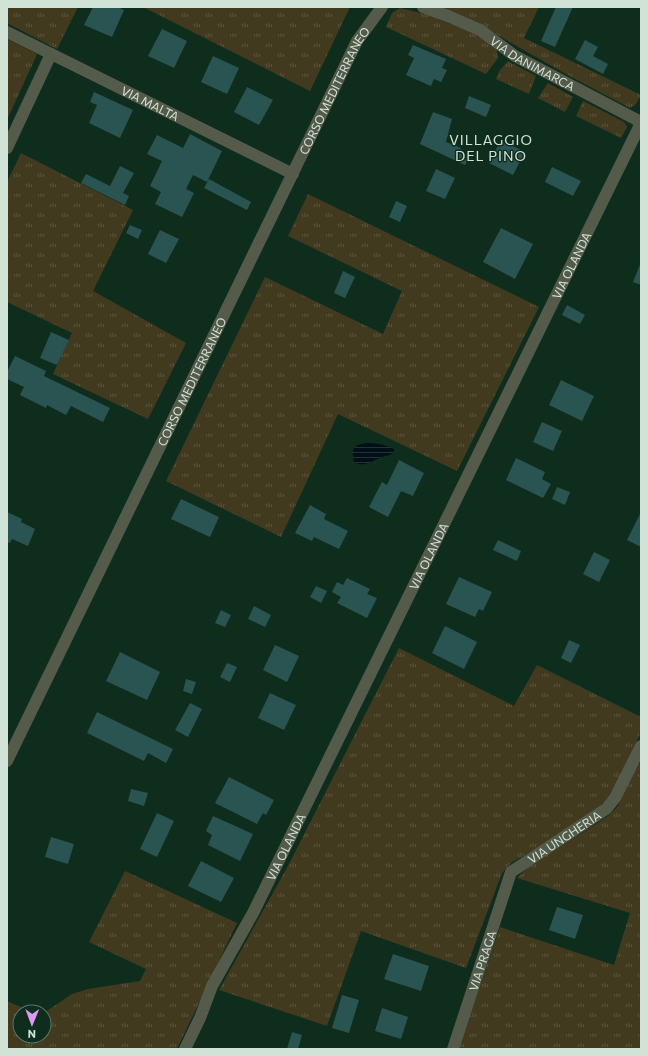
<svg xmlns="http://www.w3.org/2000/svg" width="648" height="1056" font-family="Commissioner,sans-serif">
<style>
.grass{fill:url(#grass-tufts)}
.water{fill:url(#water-rules)}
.building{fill:#295451}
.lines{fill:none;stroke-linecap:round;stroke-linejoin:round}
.minor{stroke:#555b4b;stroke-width:12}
.labels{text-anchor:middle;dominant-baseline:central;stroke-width:3;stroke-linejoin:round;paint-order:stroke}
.street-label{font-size:12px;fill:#d1e2d7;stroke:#0f2d1d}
.quarter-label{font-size:14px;letter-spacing:1px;fill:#d1e2d7;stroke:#0f2d1d}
</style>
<defs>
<pattern id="grass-tufts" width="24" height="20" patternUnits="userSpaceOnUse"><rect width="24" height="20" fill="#423a1f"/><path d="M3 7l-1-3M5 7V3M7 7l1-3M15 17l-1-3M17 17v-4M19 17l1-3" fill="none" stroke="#5c563f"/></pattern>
<pattern id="water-rules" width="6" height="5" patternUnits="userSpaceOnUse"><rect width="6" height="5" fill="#001017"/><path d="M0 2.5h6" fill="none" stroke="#243238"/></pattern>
</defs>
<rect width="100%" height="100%" fill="#0f2d1d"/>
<g class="grass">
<path d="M7,7h71l-21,42 -50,-26z"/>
<path d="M143,7h207l-40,84z"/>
<path d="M442,7h97l-15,31 117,57 -6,10 -5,3 -64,-34 -93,-53z"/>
<path d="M400,8l29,7 40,16 19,10 8,7 2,10 -12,16 -100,-47 6,-14z"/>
<path d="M7,39l30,15 -30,66z"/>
<path d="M508,61l28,15 -7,18 -33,-15 4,-9z"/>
<path d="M548,83l25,14 -8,15 -27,-14z"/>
<path d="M583,101l41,21 3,5 -6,11 -45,-22z"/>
<path d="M21,153l112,57 -40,81 93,52 -38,76 -95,-45 19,-41 -65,-31v-120z"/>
<path d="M308,194l231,113 -82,164 -119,-57 -57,123 -115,-56 99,-204 118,57 19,-43 -114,-55z"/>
<path d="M399,648l115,58 23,-41 104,52v15l-29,61 -12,13 -56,39 -32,17 -10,11 -36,95 -105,-37 -34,95 -108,-36 70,-126z"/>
<path d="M638,763l3,1v285h-182l41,-122 114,38 16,-52 -113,-35 10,-10 81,-52 10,-10z"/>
<path d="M125,871l112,52 -60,126h-170v-48l25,11h-12v24h24v-23l28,-19 16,-5 52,-8 6,-12 -57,-27z"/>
</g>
<path class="water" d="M366,443c10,0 18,1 28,6v4c-4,2 -8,3 -12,4 -11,4 -17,11 -28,5l-1,-6v-6l4,-5z"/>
<g class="building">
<path d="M93,7h25l6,3 -12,27 -28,-12z"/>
<path d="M556,7h17l-18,40 -14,-6z"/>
<path d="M162,29l25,12 -13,27 -26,-12z"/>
<path d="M585,40l13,7 -5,9 15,8 -5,10 -28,-15z"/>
<path d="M413,45l33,14 -4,9 5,2 -6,12 -7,-3 -3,7 -25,-11 8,-17 -6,-3z"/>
<path d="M213,56l26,12 -12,26 -26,-12z"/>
<path d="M247,87l26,13 -14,25 -25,-13z"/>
<path d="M94,92l39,18 -13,28 -31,-15 8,-18 -7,-3z"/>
<path d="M469,96l22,9 -5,12 -21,-9z"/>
<path d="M433,112l19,7 -6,23 15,6 -2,5 10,5 -4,7 -45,-21z"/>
<path d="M190,134l32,17 -15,31 -14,-7 -7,14 8,4 -12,24 -27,-13 6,-12 -11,-6 12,-25 -15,-7 10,-19 26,13z"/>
<path d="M501,140l24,12 -12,23 -24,-12z"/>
<path d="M120,166l14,7 -11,20 6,3 -4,9 -44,-22 5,-9 24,12z"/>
<path d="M552,167l29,14 -8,15 -28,-14z"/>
<path d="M436,169l19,9 -10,21 -19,-8z"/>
<path d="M209,179l42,23 -4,8 -43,-22z"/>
<path d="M396,201l11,5 -7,16 -11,-5z"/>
<path d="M130,225l12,5 -4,9 -12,-6z"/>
<path d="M501,228l32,16 -18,35 -32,-17z"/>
<path d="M160,230l19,9 -13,24 -18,-9z"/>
<path d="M641,262v23l-8,-3z"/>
<path d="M343,271l12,6 -10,21 -11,-5z"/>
<path d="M567,305l18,10 -5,9 -18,-9z"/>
<path d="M51,332l18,8 -12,25 -17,-7z"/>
<path d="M15,356l31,15 -2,5 66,32 -7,14 -32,-16 -5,9 -19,-10 -1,3 -26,-13 4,-8 -17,-8v-7z"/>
<path d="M561,380l33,16 -12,25 -33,-16z"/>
<path d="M542,422l20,9 -9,20 -20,-9z"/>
<path d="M516,458l29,14 -3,7 9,5 -8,14 -37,-18z"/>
<path d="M399,460l25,13 -11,23 -12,-5 -13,26 -19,-10 13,-25 5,3z"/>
<path d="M557,487l13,5 -5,13 -13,-6z"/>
<path d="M181,499l38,18 -9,20 -39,-18z"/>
<path d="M310,505l16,9 -2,5 24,12 -9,18 -25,-12 -2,4 -17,-8z"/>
<path d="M7,512l15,7 -1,3 14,7 -7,17 -16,-7 -2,4 -3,-1z"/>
<path d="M641,512v35l-14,-7z"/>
<path d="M498,540l23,11 -4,10 -24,-11z"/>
<path d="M594,552l16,8 -11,22 -16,-8z"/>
<path d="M459,577l33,15 -9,19 -4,-2 -4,8 -29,-13z"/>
<path d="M347,578l23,11 -3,5 10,4 -10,20 -30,-15 4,-6 -9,-5 5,-10 6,3z"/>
<path d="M316,586l11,5 -6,12 -11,-6z"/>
<path d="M254,606l17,9 -6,12 -17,-8z"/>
<path d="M221,610l10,5 -6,12 -10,-4z"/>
<path d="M445,626l32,16 -13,27 -32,-16z"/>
<path d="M569,640l11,5 -9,18 -10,-5z"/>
<path d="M275,645l24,11 -12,26 -24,-12z"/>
<path d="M120,652l40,20 -13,28 -41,-19z"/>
<path d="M227,663l10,4 -7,15 -10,-5z"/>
<path d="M186,679l10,3 -4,12 -9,-3z"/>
<path d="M270,693l26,12 -12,25 -26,-12z"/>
<path d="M190,703l12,6 -14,28 -13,-7z"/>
<path d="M97,712l76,37 -7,14 -18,-10 -4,8 -57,-28z"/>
<path d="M229,777l45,23 -8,15 -3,-2 -6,11 -42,-21z"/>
<path d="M131,789l17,4 -4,13 -16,-5z"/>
<path d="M157,813l17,8 -17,36 -17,-8z"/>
<path d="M213,816l40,18 -13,27 -32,-16 4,-10 -6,-4z"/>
<path d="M51,837l23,7 -6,20 -23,-7z"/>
<path d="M201,861l33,17 -13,24 -33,-16z"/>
<path d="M557,907l26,8 -8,24 -26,-9z"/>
<path d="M393,954l36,12 -8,25 -37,-12z"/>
<path d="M342,995l17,5 -10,33 -17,-5z"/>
<path d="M382,1008l26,9 -7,22 -26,-8z"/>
<path d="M292,1032l10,3 -4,14h-11z"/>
</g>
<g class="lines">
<g class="minor">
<path id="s1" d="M423,7l25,9 32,14 35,26 126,66"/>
<path id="s2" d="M7,32l286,142"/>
<path d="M7,148l44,-94"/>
<path id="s3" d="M7,761l350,-720 25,-34"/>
<path id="s4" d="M185,1049l15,-31 12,-32 41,-73 388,-790"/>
<path id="s5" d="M453,1049l58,-177 95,-63 9,-11 26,-52"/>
</g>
</g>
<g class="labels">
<g class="street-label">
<text stroke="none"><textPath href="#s1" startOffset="124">VIA DANIMARCA</textPath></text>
<text stroke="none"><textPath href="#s3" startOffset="746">CORSO MEDITERRANEO</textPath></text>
<text stroke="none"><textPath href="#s2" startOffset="160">VIA MALTA</textPath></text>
<text stroke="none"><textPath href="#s4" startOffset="874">VIA OLANDA</textPath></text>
<text stroke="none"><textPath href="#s3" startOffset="422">CORSO MEDITERRANEO</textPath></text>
<text stroke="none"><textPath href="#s4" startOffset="550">VIA OLANDA</textPath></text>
<text stroke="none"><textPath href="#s5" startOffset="250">VIA UNGHERIA</textPath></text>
<text stroke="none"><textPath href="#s4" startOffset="226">VIA OLANDA</textPath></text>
<text stroke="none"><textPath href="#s5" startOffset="93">VIA PRAGA</textPath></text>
</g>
<g class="quarter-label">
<text x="491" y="139">VILLAGGIO<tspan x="491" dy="16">DEL PINO</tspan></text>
</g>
</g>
<rect width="648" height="1056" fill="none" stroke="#d1e2d7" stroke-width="16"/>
<g transform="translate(32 1024) rotate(181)"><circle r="19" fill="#0f2d1d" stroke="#5d7567"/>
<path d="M0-3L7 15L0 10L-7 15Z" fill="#dd99f3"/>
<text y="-6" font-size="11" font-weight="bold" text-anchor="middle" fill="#d1e2d7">N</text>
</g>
</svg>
